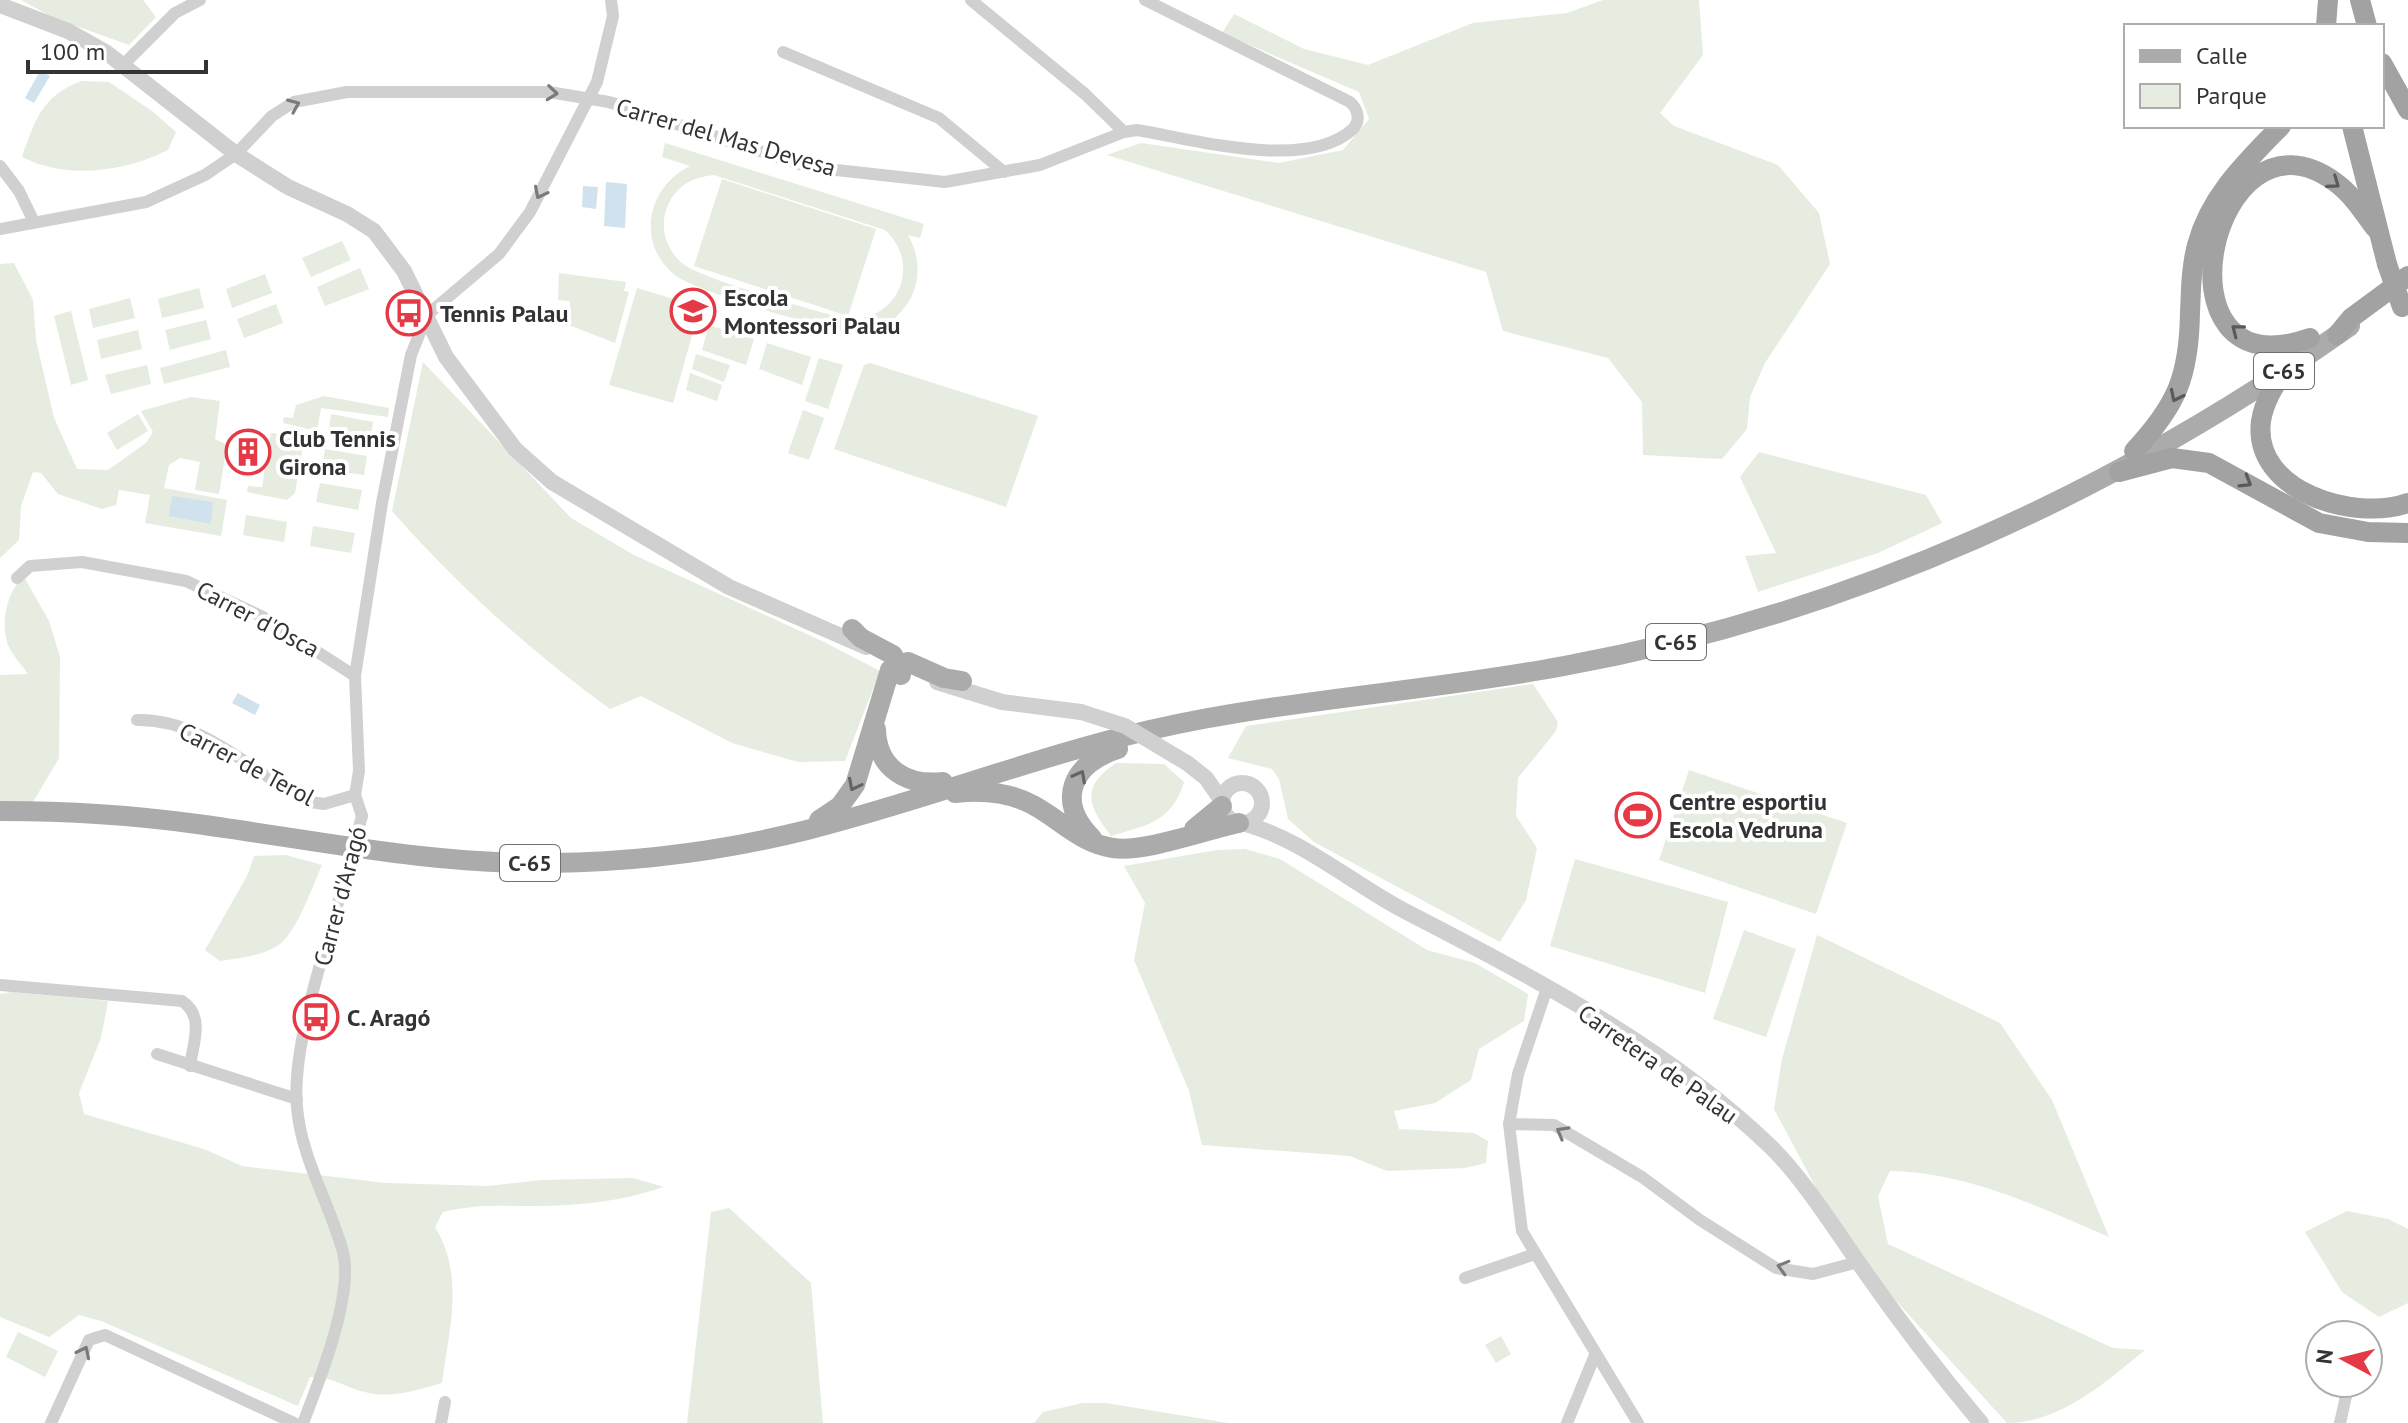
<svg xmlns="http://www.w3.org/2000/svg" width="2408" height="1423" font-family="'PT Sans',sans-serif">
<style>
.green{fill:#e6ecdf;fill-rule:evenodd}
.water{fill:#cfe2ee}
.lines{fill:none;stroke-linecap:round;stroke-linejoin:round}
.minor{stroke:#d0d0d0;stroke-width:12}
.tertiary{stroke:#d0d0d0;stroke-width:16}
.primary{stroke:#ababab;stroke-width:20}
.trunk{stroke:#a2a2a2;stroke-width:20}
.minor-bridge{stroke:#d0d0d0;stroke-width:12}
.tertiary-bridge{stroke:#d0d0d0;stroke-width:16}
.trunk-bridge{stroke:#a2a2a2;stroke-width:20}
.oneway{stroke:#7a7a7a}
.oneway2{stroke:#5a5a5a}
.oneway3{stroke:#636363}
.labels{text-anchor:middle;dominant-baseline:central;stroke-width:8;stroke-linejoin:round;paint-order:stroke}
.shield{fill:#fff;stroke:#707070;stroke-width:2}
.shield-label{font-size:22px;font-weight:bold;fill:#333}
.street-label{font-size:24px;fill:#333;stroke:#fff}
.poi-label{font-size:24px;font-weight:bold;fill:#333;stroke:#fff;text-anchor:start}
</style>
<rect width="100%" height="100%" fill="#fff"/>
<g class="green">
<path d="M21,0h122l13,17 -27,28 -75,-27z"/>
<path d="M1603,0h96l4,55 -43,58 14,13 104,39 41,48 11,51 -65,99 -15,34 -3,32 -25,30 -79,-4 -1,-53 -34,-44 -105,-27 -17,-59 -379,-117 34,-12 138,20 64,-13 26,-31 -10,-27 -137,-59 12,-19 70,35 64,16 105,-42 94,-10z"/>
<path d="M81,81l28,1 43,29 24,21 -8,18c-44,22 -101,30 -146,7 13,-37 20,-61 59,-76z"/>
<path d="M665,143l259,81 -4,14 -12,-3c10,18 13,38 5,58 -9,21 -28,37 -51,40 -23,2 -168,-43 -186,-57 -41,-32 -29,-89 14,-110l-28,-9zM714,175l171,55c37,34 14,91 -37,89 -28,-6 -146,-40 -165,-55 -18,-15 -25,-40 -14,-61 9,-19 26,-26 45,-28z"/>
<path d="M722,179l154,50 -28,87 -154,-50z"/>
<path d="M342,241l9,19 -40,17 -9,-19z"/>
<path d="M14,263l19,37 3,40 18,78 23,51 31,1 38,-27 7,-11 -12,-21 50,-14 29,4 -5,38 12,6 -8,49 -24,-4 5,-28 -20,-4 -11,7 -5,23 63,12 -6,36 -76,-13 5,-28 -31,-5 -3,15 -14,4 -44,-15 -17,-21 -8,-1 -12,34 -2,34 -19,18v-294z"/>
<path d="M360,268l9,21 -44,17 -8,-19z"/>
<path d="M559,273l67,9 -2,9 5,1 -14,51 -46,-18 1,-24 -12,-1z"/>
<path d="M265,274l7,19 -40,15 -6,-19z"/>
<path d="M199,288l5,20 -42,10 -4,-19z"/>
<path d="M637,288l63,19 -27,96 -64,-18z"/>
<path d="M130,298l5,20 -42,10 -4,-19z"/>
<path d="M276,304l7,19 -39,15 -7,-19z"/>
<path d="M71,311l17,69 -17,5 -17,-69z"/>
<path d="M206,320l5,19 -41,11 -5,-20z"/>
<path d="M709,325l45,14 -8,26 -44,-15z"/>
<path d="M138,330l4,19 -41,10 -4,-19z"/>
<path d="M767,343l44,14 -9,28 -43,-16z"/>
<path d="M226,350l4,17 -66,17 -4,-16z"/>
<path d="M696,354l34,11 -6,17 -32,-13z"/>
<path d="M819,358l24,7 -15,44 -23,-8z"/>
<path d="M423,362l148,156 63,37 190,87 56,29 -35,90 -47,1 -66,-19 -91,-47 -31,13c-80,-58 -153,-124 -218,-198z"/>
<path d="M870,363l168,53 -32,91 -172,-58 30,-84z"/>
<path d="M147,365l4,19 -40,10 -6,-19z"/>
<path d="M690,373l32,12 -5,16 -31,-11z"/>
<path d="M324,396l65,12 -1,9 -67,-9 -4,23 -34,-8 1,-6 9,1 3,-13z"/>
<path d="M803,410l21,8 -15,42 -21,-7z"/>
<path d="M138,414l10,17 -31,19 -10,-17z"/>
<path d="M331,414l42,8 -3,20 -42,-7z"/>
<path d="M271,433l30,3 3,4 -9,53 -8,7 -40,-8 1,-6 14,1z"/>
<path d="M325,449l42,7 -3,19 -42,-6z"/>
<path d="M1759,452l167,43 16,28 -64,30 -120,39 -13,-36 31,-3 -36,-76z"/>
<path d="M320,483l42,7 -4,20 -42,-8z"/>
<path d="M246,515l41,7 -3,20 -41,-7z"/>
<path d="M313,526l42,7 -4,20 -41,-7z"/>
<path d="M24,577l25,44 11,36 -1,101 -26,44 -33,2v-129l28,-1c-6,-9 -18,-21 -21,-32 -6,-20 0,-52 17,-65z"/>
<path d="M1533,684l25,38 -2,9 -38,47 -2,38 21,32 -11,52 -26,42 -186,-100 -26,-23 -9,-40 -7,-10 -44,-11 18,-32z"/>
<path d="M1116,763l48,1 20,18c-12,40 -37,43 -73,54 -23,-30 -31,-49 5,-73z"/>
<path d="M1689,770l158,53 -31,91 -157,-54z"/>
<path d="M1245,849l35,10 147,91 48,13 53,31 -4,27 -45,28 -8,31 -36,23 -41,8 5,18 75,4 14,8 -2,22 -21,5 -78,3 -37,-15 -148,-11 -13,-54 -55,-131 11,-57 -21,-37 93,-16z"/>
<path d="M286,855l36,10c-9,20 -24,64 -41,78 -16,13 -42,15 -61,18l-15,-11 43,-76 6,-18z"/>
<path d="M1575,859l153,43 -23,91 -155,-47z"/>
<path d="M1744,930l52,19 -30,88 -53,-18z"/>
<path d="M1817,935l183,88 52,77 57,137c-70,-30 -142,-65 -219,-66l-12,25 10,48 225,104 32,2c-39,32 -85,73 -138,73l-159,-175 -74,-139 8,-50z"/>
<path d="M11,992l97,9 -7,37 -22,55 5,21 120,35 38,17 144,17 102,3 54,-6 91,-2 31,9c-42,14 -84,19 -129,19 -32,0 -60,-2 -92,6l-8,15c30,49 14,102 7,156 -25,7 -51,16 -77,9 -22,-5 -30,-15 -55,-15l-12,29 -197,-85 -22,-6 -30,22 -49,-20v-323z"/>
<path d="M729,1208l82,75 12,140h-136l24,-211z"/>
<path d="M2347,1211l41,8 20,10v74l-29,14 -37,-25 -37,-60z"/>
<path d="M18,1332l40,19 -13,26 -39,-20z"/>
<path d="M1501,1336l10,18 -15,9 -11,-18z"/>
<path d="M1083,1403h23l122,20h-194l9,-11z"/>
</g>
<g class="water">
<path d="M40,71l10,5 -16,27 -9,-5z"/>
<path d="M606,182l21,2 -2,44 -21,-2z"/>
<path d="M583,186l15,1 -2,22 -14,-2z"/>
<path d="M172,496l41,6 -2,22 -42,-8z"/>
<path d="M238,693l22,12 -5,10 -23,-12z"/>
</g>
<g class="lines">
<g class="minor">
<path d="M971,0l114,94 39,38"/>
<path d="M783,52l156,66 65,54"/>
<path d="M124,64l51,-51 25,-13"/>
<path d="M0,166l19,25 15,31"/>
<path d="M0,229l146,-27 59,-27 31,-21 36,-38 22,-14 53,-10h202l60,10 200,65 136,15 95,-17 84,-33 13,-2c56,9 169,42 216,-1 8,-8 5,-20 -3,-27l-205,-102"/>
<path d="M17,578l13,-12 52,-4 104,19 77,36 92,59"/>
<path d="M137,720c67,-2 118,56 174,82l13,2 31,-9"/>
<path d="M362,816l-7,-21 4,-24 -4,-95 27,-173 29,-148 16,-40 72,-61 31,-42 67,-130 16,-66 -2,-16"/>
<path d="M0,985l182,16c23,15 11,42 8,65"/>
<path d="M1547,988l-29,86 -9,50 13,107 116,192"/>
<path d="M157,1054l140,45"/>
<path d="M1509,1124l45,1 88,52 58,43 76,48 37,6 45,-12"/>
<path d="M1465,1278l70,-24"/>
<path d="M51,1423l38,-83 16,-5 189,88"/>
<path d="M303,1423c16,-41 51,-128 40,-171 -13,-48 -42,-94 -46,-145 -6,-62 32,-170 49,-232"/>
<path d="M441,1423l4,-21"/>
<path d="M1567,1423l28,-68"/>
<path d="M2340,1423l9,-40"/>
</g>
<g class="tertiary">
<path d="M0,5l68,26 39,22 129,101 52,33 59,27 27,17 30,40 42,86 69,92 37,33 177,105 137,60"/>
<path d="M937,682l65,20 79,10"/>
<path d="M1187,763l19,15 16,23"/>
<circle cx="1242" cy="803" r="20"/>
<path d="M1242,823c58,15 107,58 159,86 129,67 266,137 371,239 33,33 64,83 91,121 37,53 76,104 118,154"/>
</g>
<g class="primary">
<path d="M852,629l9,9 32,17 8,20"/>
<path d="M876,729c1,40 31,57 67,53"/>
<path d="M955,793c27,-3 54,-1 78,12 28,15 47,38 80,43 31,5 92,-18 126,-25"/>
<path d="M0,811c65,0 132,4 197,13 118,16 235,41 354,39 87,-1 172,-12 256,-33 116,-29 227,-73 343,-100 136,-31 277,-38 414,-64 285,-52 550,-173 786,-340"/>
<path d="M819,820l21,-14 15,-21 35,-115 18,-8 36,16 18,3"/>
<path d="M1194,829l28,-23"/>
<path d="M1092,838c-37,-37 -20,-75 26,-89"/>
</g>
<g class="trunk">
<path d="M2360,0l7,26"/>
<path d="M2326,26l2,-26"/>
<path d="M2382,63l26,47"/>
<path d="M2352,126l35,138"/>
<path d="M2337,335l14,-17 57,-42"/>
<path d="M2310,338c-164,58 -98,-246 25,-156 17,12 28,30 40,46"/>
<path d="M2284,371c-10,15 -20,31 -23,50 -9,71 94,101 147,82"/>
<path d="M2134,451c43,-46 55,-75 56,-138 1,-23 1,-45 7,-68 13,-49 49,-83 84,-119"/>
<path d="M2119,472l53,-14 37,5 110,60 49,9 40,1"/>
</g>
<path class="minor-bridge" d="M346,875l16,-59"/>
<path class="tertiary-bridge" d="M1081,712l44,14 62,37"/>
<path class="trunk-bridge" d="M2387,264l15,43"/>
</g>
<defs><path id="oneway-chevron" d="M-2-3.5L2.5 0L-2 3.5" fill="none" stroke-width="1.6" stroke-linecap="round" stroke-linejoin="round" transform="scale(2)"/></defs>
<g class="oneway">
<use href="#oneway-chevron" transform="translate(552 93) rotate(6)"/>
<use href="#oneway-chevron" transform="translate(294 105) rotate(-23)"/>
<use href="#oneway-chevron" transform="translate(540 193) rotate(117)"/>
<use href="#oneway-chevron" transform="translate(1562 1132) rotate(-151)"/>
<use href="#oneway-chevron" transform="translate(1783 1267) rotate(-164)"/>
<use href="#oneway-chevron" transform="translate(84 1352) rotate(-64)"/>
</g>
<g class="oneway2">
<use href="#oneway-chevron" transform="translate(2334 183) rotate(35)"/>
<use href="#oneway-chevron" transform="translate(2237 330) rotate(-142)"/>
<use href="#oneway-chevron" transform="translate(2176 396) rotate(116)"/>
<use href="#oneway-chevron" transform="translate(2246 482) rotate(31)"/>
</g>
<g class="oneway3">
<use href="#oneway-chevron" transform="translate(1080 776) rotate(-62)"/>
<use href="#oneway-chevron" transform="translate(854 785) rotate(117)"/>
</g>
<defs>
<g id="school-ring" transform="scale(2.3)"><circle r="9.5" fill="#fff" stroke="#e63946" stroke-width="1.5"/><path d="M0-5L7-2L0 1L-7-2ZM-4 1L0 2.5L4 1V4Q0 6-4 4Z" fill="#e63946"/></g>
<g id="bus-ring" transform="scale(2.3)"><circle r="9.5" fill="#fff" stroke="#e63946" stroke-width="1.5"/><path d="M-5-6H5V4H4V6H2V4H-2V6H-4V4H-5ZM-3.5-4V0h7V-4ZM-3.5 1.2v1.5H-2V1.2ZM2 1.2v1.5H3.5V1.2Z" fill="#e63946"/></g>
<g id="building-ring" transform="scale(2.3)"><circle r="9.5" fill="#fff" stroke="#e63946" stroke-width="1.5"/><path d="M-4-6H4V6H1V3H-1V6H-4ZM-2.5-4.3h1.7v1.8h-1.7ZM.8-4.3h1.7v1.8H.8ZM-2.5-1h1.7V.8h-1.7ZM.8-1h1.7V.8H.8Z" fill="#e63946"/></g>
<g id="stadium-ring" transform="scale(2.3)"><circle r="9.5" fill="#fff" stroke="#e63946" stroke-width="1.5"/><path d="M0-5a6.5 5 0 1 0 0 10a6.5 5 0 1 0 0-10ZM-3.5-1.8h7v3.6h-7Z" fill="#e63946"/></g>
</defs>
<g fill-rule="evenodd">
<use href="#school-ring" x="693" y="311"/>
<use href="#bus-ring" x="409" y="313"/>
<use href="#building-ring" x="248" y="452"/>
<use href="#stadium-ring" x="1638" y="815"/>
<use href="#bus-ring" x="316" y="1017"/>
</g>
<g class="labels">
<g class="shield">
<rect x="2254" y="353" width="60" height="36" rx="6"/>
<rect x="1646" y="624" width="60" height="36" rx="6"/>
<rect x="500" y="845" width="60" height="36" rx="6"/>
</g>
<g class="shield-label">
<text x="2284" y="371">C-65</text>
<text x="1676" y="642">C-65</text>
<text x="530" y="863">C-65</text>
</g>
<g class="street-label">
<text transform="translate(726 137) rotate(16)">Carrer del Mas Devesa</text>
<text transform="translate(258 619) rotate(28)">Carrer d'Osca</text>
<text transform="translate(247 764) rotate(28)">Carrer de Terol</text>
<text transform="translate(340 896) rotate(-75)">Carrer d'Aragó</text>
<text transform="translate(1658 1064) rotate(35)">Carretera de Palau</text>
</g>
<g class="poi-label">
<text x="724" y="297">Escola<tspan x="724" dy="28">Montessori Palau</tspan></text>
<text x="440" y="313">Tennis Palau</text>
<text x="279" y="438">Club Tennis<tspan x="279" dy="28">Girona</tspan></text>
<text x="1669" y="801">Centre esportiu<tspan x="1669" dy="28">Escola Vedruna</tspan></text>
<text x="347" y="1017">C. Aragó</text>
</g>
</g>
<rect x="2124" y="24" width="260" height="104" fill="#ffffff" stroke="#adadad" stroke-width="2"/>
<rect x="2140" y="50" width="40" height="12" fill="#ababab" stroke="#adadad" stroke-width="2"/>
<text x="2196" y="64" font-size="24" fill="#333333">Calle</text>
<rect x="2140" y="84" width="40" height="24" fill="#e6ecdf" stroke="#adadad" stroke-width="2"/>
<text x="2196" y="104" font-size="24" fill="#333333">Parque</text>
<g transform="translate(2344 1359) rotate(277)"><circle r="38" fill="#ffffff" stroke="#adadad" stroke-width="2"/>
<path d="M0-6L14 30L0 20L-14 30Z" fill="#e63946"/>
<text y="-12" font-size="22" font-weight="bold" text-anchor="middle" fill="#333333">N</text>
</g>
<path d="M28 60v12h178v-12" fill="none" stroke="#333333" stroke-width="4"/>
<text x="40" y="60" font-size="24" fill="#333333" stroke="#ffffff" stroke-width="6" paint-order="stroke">100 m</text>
</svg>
